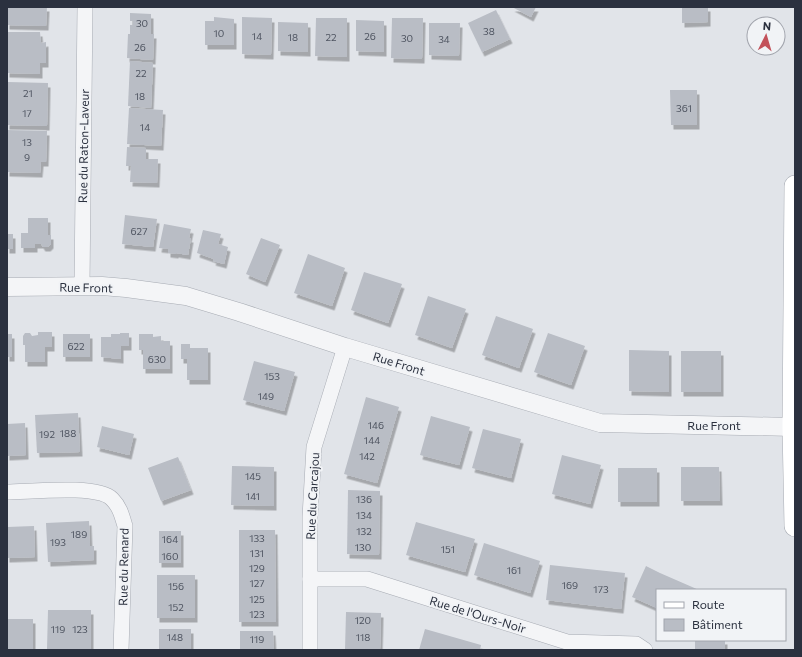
<svg xmlns="http://www.w3.org/2000/svg" width="802" height="657" font-family="Commissioner,sans-serif">
<style>
.building{fill:#b9bdc5;filter:url(#shadow)}
.lines{fill:none;stroke-linecap:round;stroke-linejoin:round}
.minor-casing{stroke:#a7abb3;stroke-width:16}
.tertiary-casing{stroke:#a7abb3;stroke-width:19}
.secondary-casing{stroke:#a7abb3;stroke-width:22}
.minor{stroke:#f4f5f7;stroke-width:15}
.tertiary{stroke:#f4f5f7;stroke-width:18}
.secondary{stroke:#fff;stroke-width:21}
.labels{text-anchor:middle;dominant-baseline:central;stroke-width:4;stroke-linejoin:round;paint-order:stroke}
.number-label{font-size:10px;fill:#4e5460}
.street-label{font-size:12px;fill:#2b313f;stroke:#f1f3f6}
</style>
<defs>
<filter id="shadow"><feDropShadow dx="2.5" dy="4.5" stdDeviation="0" flood-color="#0004"/></filter>
</defs>
<rect width="100%" height="100%" fill="#e1e4e9"/>
<g class="building">
<path d="M7,7h40l-1,19 -39,-1z"/>
<path d="M512,7h24l-5,10z"/>
<path d="M682,7h26v15l-26,1z"/>
<path d="M496,10l14,29 -28,13 -14,-29z"/>
<path d="M130,13l21,1v20h3l-1,26 -26,-2 1,-24h2v-9h3v-4h-3z"/>
<path d="M214,17l20,2v26h-29v-24h9z"/>
<path d="M242,17l30,1 -1,37 -29,-1z"/>
<path d="M316,18h31v39l-32,-1z"/>
<path d="M392,18h31l-1,41 -31,-1z"/>
<path d="M356,20l28,1v31l-28,-1z"/>
<path d="M278,22l30,1v29l-30,-1z"/>
<path d="M429,23h31l-1,33 -30,-1z"/>
<path d="M7,32h33l1,11 5,-1v21h-6v11l-33,-1z"/>
<path d="M130,61l23,2 -2,45 -23,-2z"/>
<path d="M8,82l40,1 -1,43 -40,-1z"/>
<path d="M670,90h27v35h-26z"/>
<path d="M129,108l34,2 -2,36 -34,-2z"/>
<path d="M7,130l40,1 -1,31h-5l-1,11 -33,-1z"/>
<path d="M127,147l19,1v11h12l-1,24 -27,-1 1,-16h-5z"/>
<path d="M125,215l32,4 -4,28 -31,-3z"/>
<path d="M28,218h20v17h3v9l-3,3h-5l-2,-3h-6v4h-14v-15h7z"/>
<path d="M164,224l27,5 -2,9h2l-3,17 -12,-2v1l-8,-1v-4l-9,-1z"/>
<path d="M203,230l18,4 -3,10 10,3 -4,17 -11,-3 1,-2 -17,-6z"/>
<rect x="7" y="234" width="6" height="15"/>
<path d="M261,238l19,7 -15,37 -19,-8z"/>
<path d="M308,254l37,14 -13,38 -38,-13z"/>
<path d="M364,272l38,12 -14,39 -37,-13z"/>
<path d="M428,296l38,13 -14,39 -37,-13z"/>
<path d="M496,316l37,13 -14,39 -37,-13z"/>
<path d="M38,332h14v15h-7v15h-20v-17h-2v-9l2,-3h5l2,3 6,-1z"/>
<path d="M120,333h9v13h-8v13l-20,-2v-20h10v-3h9z"/>
<path d="M548,333l37,13 -14,39 -37,-13z"/>
<rect x="7" y="334" width="5" height="23"/>
<rect x="63" y="334" width="27" height="23"/>
<path d="M139,334h14v3l8,-1v5h9v28h-27v-19h-4z"/>
<path d="M181,344h9v4h18v32h-21v-21h-6z"/>
<path d="M629,350l40,1v41l-40,-1z"/>
<rect x="681" y="351" width="40" height="41"/>
<path d="M254,361l41,11 -11,39 -41,-11z"/>
<path d="M366,397l33,10 -22,76 -33,-9z"/>
<path d="M78,413l2,39 -43,1 -2,-38z"/>
<path d="M431,416l39,11 -11,38 -39,-10z"/>
<path d="M25,423l1,32 -19,1v-32z"/>
<path d="M102,426l32,8 -5,21 -32,-8z"/>
<path d="M483,429l38,10 -10,39 -39,-10z"/>
<path d="M562,455l39,10 -11,39 -38,-10z"/>
<path d="M178,457l13,33 -30,11 -13,-33z"/>
<path d="M232,466l42,1v39l-43,-1z"/>
<path d="M681,467h38l1,34h-39z"/>
<rect x="618" y="468" width="39" height="34"/>
<path d="M348,490l32,1 -1,64 -32,-1z"/>
<path d="M89,521l1,25h4v14l-46,2 -2,-39z"/>
<path d="M416,522l59,17 -10,33 -59,-17z"/>
<path d="M34,526l1,31 -28,1v-31z"/>
<path d="M239,530h36l1,92h-37z"/>
<rect x="159" y="531" width="22" height="32"/>
<path d="M484,543l56,18 -10,32 -56,-18z"/>
<path d="M550,565l75,8 -4,36 -75,-9z"/>
<path d="M646,566l14,7 39,17h-42v18l-25,-11z"/>
<rect x="157" y="575" width="38" height="43"/>
<path d="M48,610h43v39h-44z"/>
<path d="M346,612l35,1 -1,37h-35z"/>
<rect x="7" y="619" width="26" height="31"/>
<rect x="159" y="629" width="32" height="21"/>
<path d="M425,629l56,16 -1,5h-61z"/>
<path d="M240,631h33l1,19h-34z"/>
<rect x="695" y="640" width="30" height="10"/>
</g>
<g class="lines">
<g class="minor-casing">
<g id="minor">
<path d="M82,286l3,-279"/>
<path d="M7,492c22,0 90,-8 105,7 8,8 10,17 13,27l-4,124"/>
<path d="M310,579h57l200,63 69,2 9,6"/>
<path d="M310,650v-133l4,-70 31,-100"/>
</g>
</g>
<g class="tertiary-casing">
<path id="tertiary" d="M7,287l95,-1 24,2 60,8 53,16 106,35 255,76 193,4"/>
</g>
<g class="secondary-casing">
<path id="secondary" d="M795,186l-2,241 2,99"/>
</g>
<use href="#minor" class="minor"/>
<use href="#tertiary" class="tertiary"/>
<use href="#secondary" class="secondary"/>
</g>
<g class="labels">
<g class="number-label">
<text x="142" y="23">30</text>
<text x="489" y="31">38</text>
<text x="219" y="33">10</text>
<text x="257" y="36">14</text>
<text x="370" y="36">26</text>
<text x="293" y="37">18</text>
<text x="331" y="37">22</text>
<text x="407" y="38">30</text>
<text x="444" y="39">34</text>
<text x="140" y="47">26</text>
<text x="141" y="73">22</text>
<text x="28" y="93">21</text>
<text x="140" y="96">18</text>
<text x="684" y="108">361</text>
<text x="27" y="113">17</text>
<text x="145" y="127">14</text>
<text x="27" y="142">13</text>
<text x="27" y="157">9</text>
<text x="139" y="231">627</text>
<text x="76" y="346">622</text>
<text x="157" y="359">630</text>
<text x="272" y="376">153</text>
<text x="266" y="396">149</text>
<text x="376" y="425">146</text>
<text x="68" y="433">188</text>
<text x="47" y="434">192</text>
<text x="372" y="440">144</text>
<text x="367" y="456">142</text>
<text x="253" y="476">145</text>
<text x="253" y="496">141</text>
<text x="364" y="499">136</text>
<text x="364" y="515">134</text>
<text x="364" y="531">132</text>
<text x="79" y="534">189</text>
<text x="257" y="538">133</text>
<text x="170" y="539">164</text>
<text x="58" y="542">193</text>
<text x="363" y="547">130</text>
<text x="448" y="549">151</text>
<text x="257" y="553">131</text>
<text x="170" y="556">160</text>
<text x="257" y="568">129</text>
<text x="514" y="570">161</text>
<text x="257" y="583">127</text>
<text x="570" y="585">169</text>
<text x="176" y="586">156</text>
<text x="601" y="589">173</text>
<text x="257" y="599">125</text>
<text x="176" y="607">152</text>
<text x="257" y="614">123</text>
<text x="363" y="620">120</text>
<text x="58" y="629">119</text>
<text x="80" y="629">123</text>
<text x="175" y="637">148</text>
<text x="363" y="637">118</text>
<text x="257" y="639">119</text>
</g>
<g class="street-label">
<text transform="translate(83 146) rotate(-89)">Rue du Raton-Laveur</text>
<text transform="translate(86 287) rotate(1)">Rue Front</text>
<text transform="translate(399 363) rotate(17)">Rue Front</text>
<text x="714" y="425">Rue Front</text>
<text transform="translate(312 496) rotate(-87)">Rue du Carcajou</text>
<text transform="translate(123 567) rotate(-89)">Rue du Renard</text>
<text transform="translate(478 614) rotate(17)">Rue de l'Ours-Noir</text>
</g>
</g>
<rect width="802" height="657" fill="none" stroke="#2b313f" stroke-width="16"/>
<rect x="656" y="589" width="130" height="52" fill="#f1f3f6" stroke="#a2a5ad"/>
<rect x="664" y="602" width="20" height="6" fill="#ffffff" stroke="#a2a5ad"/>
<text x="692" y="609" font-size="12" fill="#2b313f">Route</text>
<rect x="664" y="619" width="20" height="12" fill="#b9bdc5" stroke="#a2a5ad"/>
<text x="692" y="629" font-size="12" fill="#2b313f">Bâtiment</text>
<g transform="translate(766 36) rotate(5)"><circle r="19" fill="#f1f3f6" stroke="#a2a5ad"/>
<path d="M0-3L7 15L0 10L-7 15Z" fill="#c3515a"/>
<text y="-6" font-size="11" font-weight="bold" text-anchor="middle" fill="#2b313f">N</text>
</g>
</svg>
